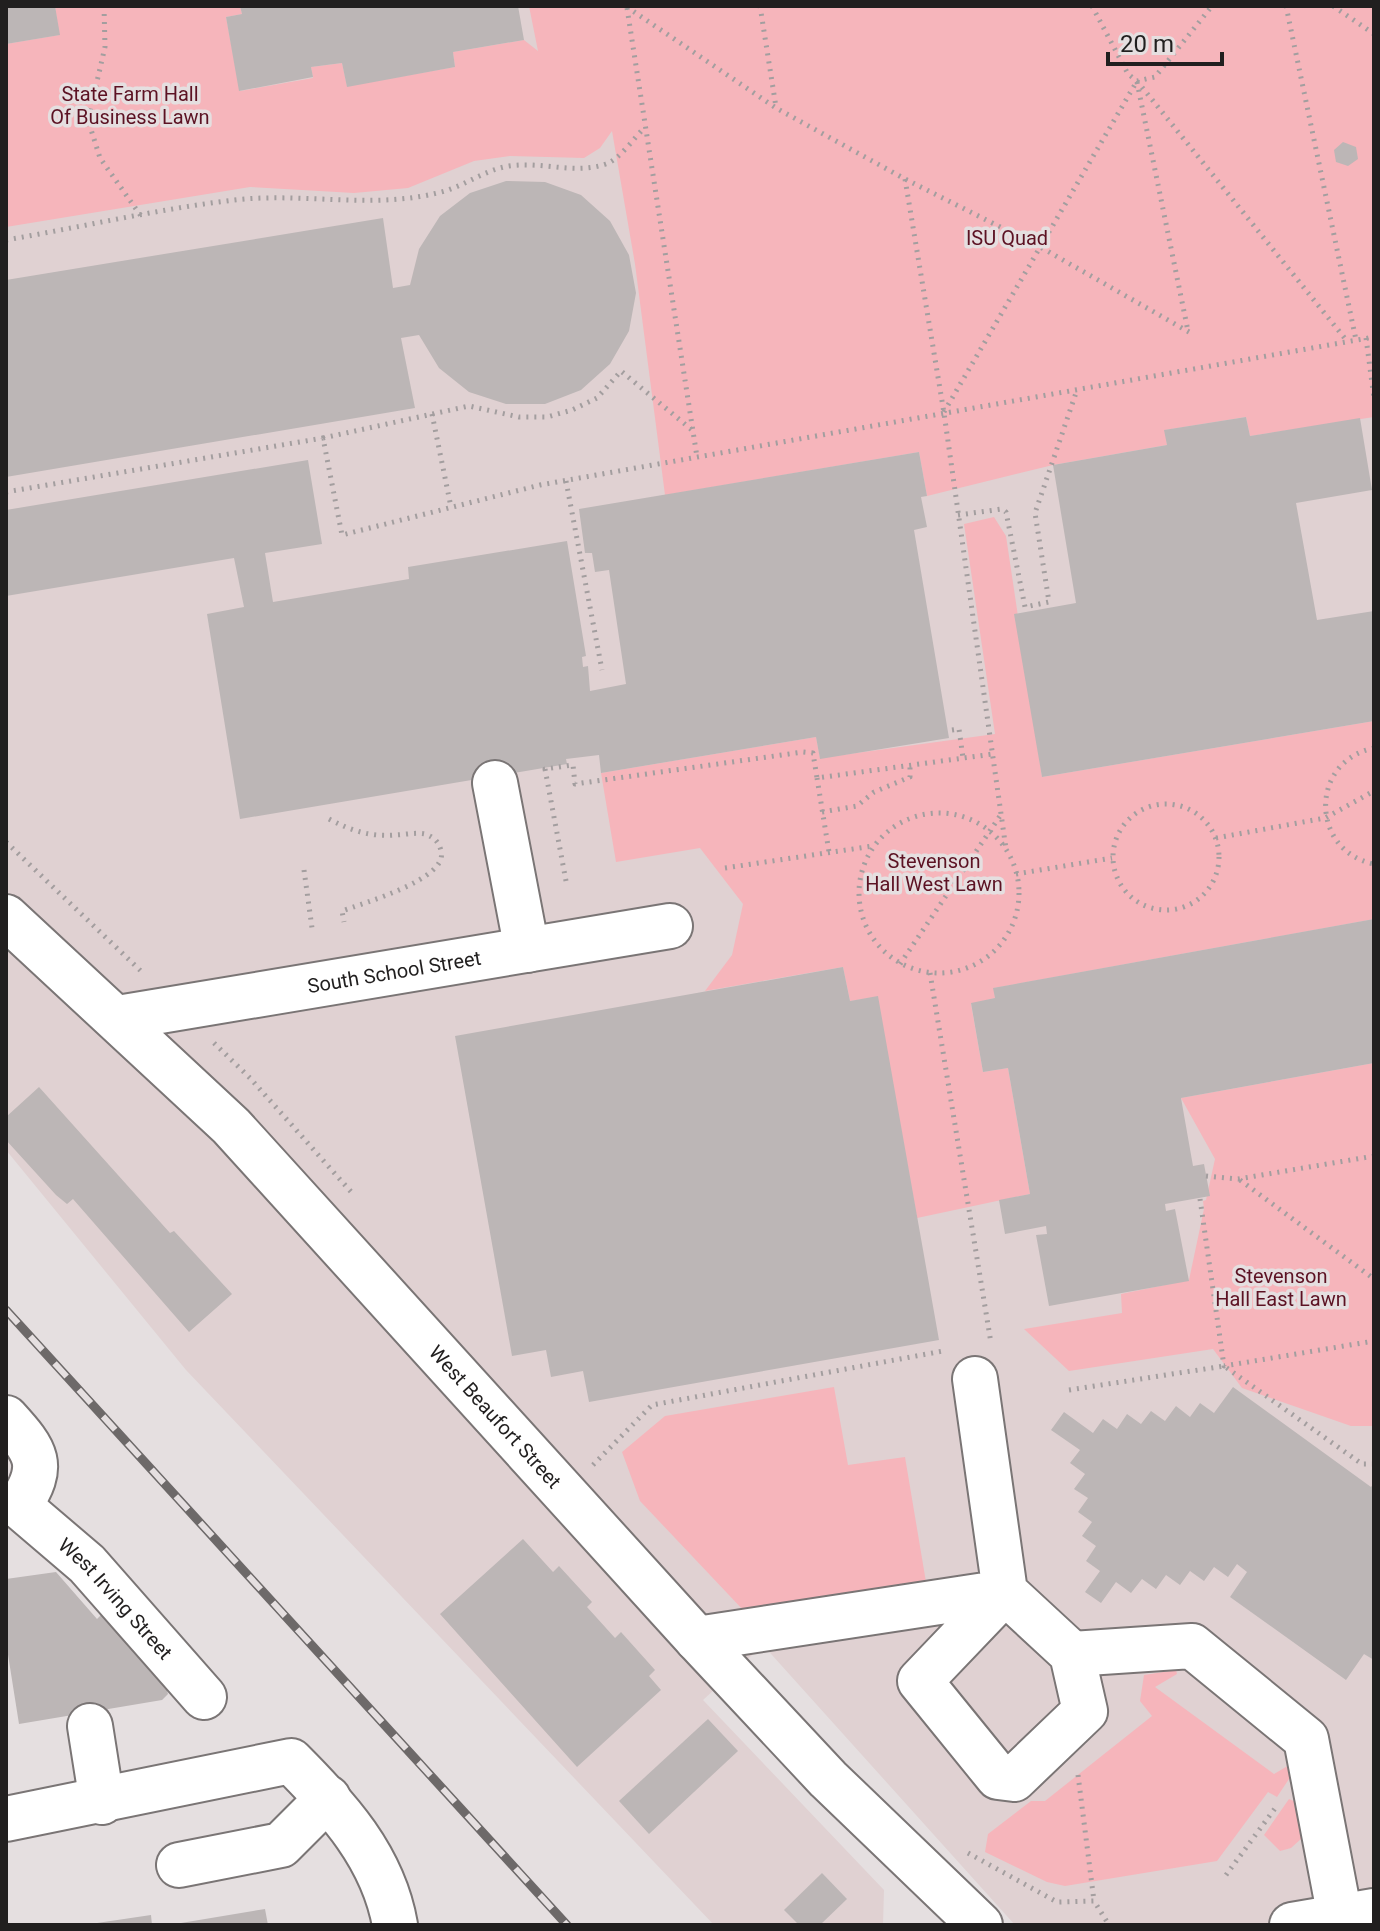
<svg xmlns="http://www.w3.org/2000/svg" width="1380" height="1931" font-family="Roboto,sans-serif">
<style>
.built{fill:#e0d1d2}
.green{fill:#f6b5bb}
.building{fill:#bcb6b6}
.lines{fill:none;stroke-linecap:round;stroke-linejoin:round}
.minor-casing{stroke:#7a7575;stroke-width:48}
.path{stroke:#a39e9f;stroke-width:5;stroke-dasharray:2 6;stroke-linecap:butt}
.minor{stroke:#fff;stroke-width:44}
.rail-casing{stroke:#6d6969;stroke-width:9}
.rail{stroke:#e5dfe0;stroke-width:6;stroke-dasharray:18;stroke-linecap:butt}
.labels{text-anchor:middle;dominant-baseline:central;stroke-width:7;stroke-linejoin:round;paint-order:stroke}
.park-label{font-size:20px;fill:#5c1223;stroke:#e5dfe0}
.street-label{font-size:20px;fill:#211f1f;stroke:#e5dfe0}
</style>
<rect width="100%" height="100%" fill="#e5dfe0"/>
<path class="built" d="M6,6h1368v1919h-359l-252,-280 -60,55 181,190 -1,35h-169l-528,-555 -180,-220z"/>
<g class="green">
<path d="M55,6h185l2,8 -16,3 14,74 73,-13 -2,-11 31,-4 5,23 108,-19 -2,-15 71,-12 14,11 -9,-45h845v411l-124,19 -4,-19 -81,13 2,15 -114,20 -126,31 -8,-44 -254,43 -30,-231 -23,-133 -12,17 -16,10 -74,-2 -36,5 -66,27 -54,5 -104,-6 -244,40v-183l53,-9z"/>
<path d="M994,517l12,19 36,241 332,-56v198l-380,69 1,10 -24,6 12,68 25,-4 22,126 -113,24 -40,-221 -27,4 -7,-34 -138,24 27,-36 11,-51 -43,-56 -84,14 -15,-89 215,-36 4,21 175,-24 -31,-210z"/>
<path d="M1374,1063l-2,363h-21l-109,-38 -29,-39 -144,22 -45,-42 98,-16 -1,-19 68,-14 15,-71 -1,-8 3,-1 9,-41 -34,-61z"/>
<path d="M834,1387l14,78 57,-8 21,125 -181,30 -105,-111 -18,-49 43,-36z"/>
<path d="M1176,1670l1,4 -22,13 119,87 17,-10v12l-14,21 -9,-5 -51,69 -152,25 -18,-4 -62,-30 3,-18 43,-33h14l107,-85 -12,-15 4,-26z"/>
<path d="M1289,1799l9,4 4,35 -11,10 -11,3 -16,-16z"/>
</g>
<g class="building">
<path d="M6,6h49l5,29 -54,9z"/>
<path d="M240,6h278l6,34 -71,12 2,15 -108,20 -5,-24 -31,4 2,10 -74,14 -13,-74 16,-3z"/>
<path d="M1343,142l13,5 2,12 -10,7 -12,-4 -2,-12z"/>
<path d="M506,181l39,1 36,13 29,26 19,34 7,38 -7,38 -19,33 -29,26 -36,14h-39l-37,-12 -30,-24 -20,-33 -18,3 14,70 -409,69v-197l377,-62 10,70 17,-3 9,-36 21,-33 30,-23z"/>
<path d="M1246,417l4,19 110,-18 12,72 -76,13 21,117 57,-9v110l-332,56 -28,-163 62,-11 -23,-138 114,-20 -3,-15z"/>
<path d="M919,452l8,44 -6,1 6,30 -13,3 35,208 -129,21 -4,-22 -215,36 -2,-18 -33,4 1,5 -327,55 -33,-205 37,-7 -10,-49 -228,38v-86l302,-50 14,84 -57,9 8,49 136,-23 -1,-12 159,-26 19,115 -4,1 1,10 5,-1 2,25 36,-7 -17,-114 -14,2 -3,-19h-7l-6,-44z"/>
<path d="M1374,919v144l-193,35 12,68 11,-2 6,32 -45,8 1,7 9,-2 14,72 -140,25 -13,-71 11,-1 -1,-8 -41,8 -6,-34 31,-6 -22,-126 -25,4 -12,-69 24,-5 -2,-10z"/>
<path d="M843,967l7,34 28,-5 61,344 -350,62 -6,-31 -32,6 -5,-27 -34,6 -57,-320z"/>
<path d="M39,1087l131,146 4,-2 58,63 -43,38 -116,-133 -6,5 -11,-9 -50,-55v-23z"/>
<path d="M1233,1387l138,100 3,-4v177l-10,-6 -18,26 -116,-83 17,-25 -10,-8 -9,13 -14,-10 -10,14 -14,-10 -10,14 -14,-10 -10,14 -14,-10 -11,14 -15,-11 -15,21 -16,-11 15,-21 -14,-10 10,-15 -14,-10 10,-14 -14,-10 10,-14 -14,-9 11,-15 -15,-11 10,-13 -29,-20 13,-18 29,21 10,-14 14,10 10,-15 14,10 10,-13 14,10 11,-15 14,11 10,-14 14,10z"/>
<path d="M523,1539l30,33 6,-6 33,36 -5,5 28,31 6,-6 34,38 -6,6 12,14 -84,77 -137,-153z"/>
<path d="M56,1572l41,47 8,-8 61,76 2,7 -6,6 -143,24 -13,-82v-63z"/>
<path d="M708,1719l30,32 -89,83 -30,-33z"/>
<path d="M822,1873l25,26 -27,26h-21l-15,-15z"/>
<path d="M265,1909l3,16h-86l-1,-2z"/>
<path d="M151,1915l1,10h-55v-2z"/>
</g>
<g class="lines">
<g class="minor-casing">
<g id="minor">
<path d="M495,783l32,167"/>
<path id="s1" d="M6,917l225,209 466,513 131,140 152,146"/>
<path id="s2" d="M118,1018l552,-92"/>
<path d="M6,1418c30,33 41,47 13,88"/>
<path id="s3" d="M19,1506l68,58 117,133"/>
<path d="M697,1639l308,-47 67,62 13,57 -71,68 -16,-2 -78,-96 85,-89 -30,-213"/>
<path d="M1072,1654l120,-8 114,93 34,178"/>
<path d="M90,1726l12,76"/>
<path d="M6,1819l285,-58c47,47 92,96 104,164"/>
<path d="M179,1865l102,-20 47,-47"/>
<path d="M1292,1925l82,-14"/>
</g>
</g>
<g class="path">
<path d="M104,6l1,41 -17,73 12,38 41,58"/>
<path d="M760,6l16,101"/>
<path d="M1092,6l36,68 9,7 18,-4 57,-71"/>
<path d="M1286,6l70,334"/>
<path d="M1333,6l41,28"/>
<path d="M627,7l149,101 129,71 137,69 147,84"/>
<path d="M627,8l70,449"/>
<path d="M1137,81l210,260"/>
<path d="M1137,82l51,249"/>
<path d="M905,179l39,234 62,436"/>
<path d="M6,240c76,-13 152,-31 228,-40 69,-8 140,10 207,-8 24,-6 43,-22 68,-26 33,-5 65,9 97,-2 14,-5 28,-26 39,-37"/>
<path d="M1366,338l8,60"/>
<path d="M944,412l193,-331"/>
<path d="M432,414l19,93"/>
<path d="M323,438l146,-32 50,11h28l25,-7 25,-12 24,-27 71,59"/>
<path d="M566,481l36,189"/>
<path d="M6,492l317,-54 19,97 198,-50 834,-148"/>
<path d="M958,515l44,-6 4,3 19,95 24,-5 -14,-89 42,-123"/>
<path d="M952,730l7,-1 4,29"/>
<path d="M1374,748c-65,13 -64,103 0,116"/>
<path d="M817,778l12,74"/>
<circle cx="1166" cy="857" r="53"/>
<path d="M822,812l35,-6 17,-14 36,-15v-12"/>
<circle cx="939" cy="893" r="80"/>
<path d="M329,819c21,11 40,18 65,16 10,0 21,-3 31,-1 9,3 14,8 16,17 8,28 -78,52 -99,60l2,11"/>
<path d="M1216,838l109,-20 49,-27"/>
<path d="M6,842l138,132"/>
<path d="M725,868l148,-22"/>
<path d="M304,870l8,58"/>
<path d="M1016,874l96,-16"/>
<path d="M566,881l-21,-112 28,-4 2,19 228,-32 10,1 4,25 176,-24"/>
<path d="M900,964l102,-151"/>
<path d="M930,973l61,370"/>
<path d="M214,1043l36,35 103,116"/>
<path d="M1206,1176l32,3 136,-23"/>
<path d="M1240,1180l134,99"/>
<path d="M1200,1199l24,167 150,-25"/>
<path d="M1069,1390l155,-24 138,98h12"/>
<path d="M593,1465l59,-60 291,-54"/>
<path d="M1078,1775l16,126"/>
<path d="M968,1853l89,49 37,-1 15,24"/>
<path d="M1226,1875l50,-68"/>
</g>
<use href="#minor" class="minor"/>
<g class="rail-casing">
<path id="rail" d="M6,1310l561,615"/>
</g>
<use href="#rail" class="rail"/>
</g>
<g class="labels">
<g class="park-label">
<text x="130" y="94">State Farm Hall<tspan x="130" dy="23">Of Business Lawn</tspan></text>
<text x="1007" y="238">ISU Quad</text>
<text x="934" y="861">Stevenson<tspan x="934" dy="23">Hall West Lawn</tspan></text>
<text x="1281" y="1276">Stevenson<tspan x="1281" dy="23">Hall East Lawn</tspan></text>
</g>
<g class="street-label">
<text stroke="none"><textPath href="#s2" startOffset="280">South School Street</textPath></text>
<text stroke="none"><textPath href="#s1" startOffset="700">West Beaufort Street</textPath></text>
<text stroke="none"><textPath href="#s3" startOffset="134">West Irving Street</textPath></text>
</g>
</g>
<rect width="1380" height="1931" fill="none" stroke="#211f1f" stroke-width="16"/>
<path d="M1108 52v12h114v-12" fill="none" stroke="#211f1f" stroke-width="4"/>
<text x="1120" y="52" font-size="24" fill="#211f1f" stroke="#e5dfe0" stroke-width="6" paint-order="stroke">20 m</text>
</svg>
